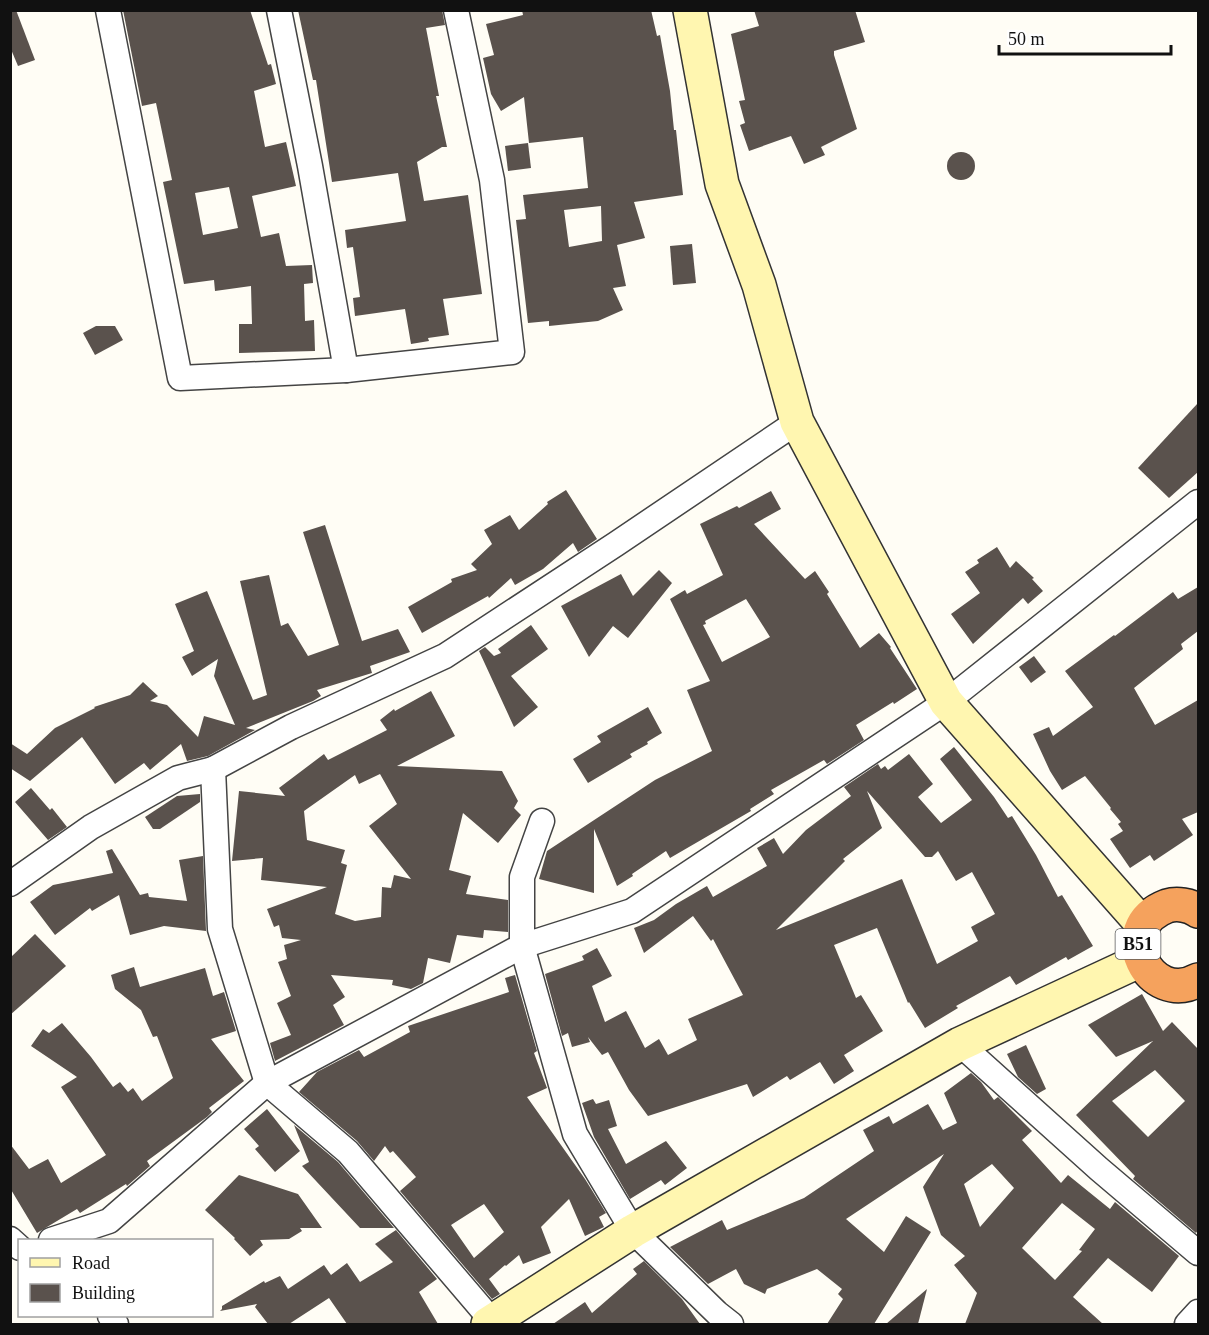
<svg xmlns="http://www.w3.org/2000/svg" width="1209" height="1335" font-family="'Times New Roman',serif">
<style>
.building{fill:#5a524d;fill-rule:evenodd}
.lines{fill:none;stroke-linecap:round;stroke-linejoin:round}
.street-casing{stroke:#444;stroke-width:27}
.secondary-casing{stroke:#333;stroke-width:36}
.highway-casing{stroke:#222;stroke-width:36}
.street{stroke:#fff;stroke-width:24}
.secondary{stroke:#fff6b0;stroke-width:33}
.highway{stroke:#f5a25d;stroke-width:33}
.labels{text-anchor:middle;dominant-baseline:central;stroke-width:6;stroke-linejoin:round;paint-order:stroke}
.shield{fill:#fff;stroke:#585858;stroke-width:1.5}
.shield-label{font-size:18px;font-weight:bold;fill:#111}
</style>
<rect width="100%" height="100%" fill="#fffdf5"/>
<g class="building">
<path d="M10,10h6l19,50 -17,6 -8,-19z"/>
<path d="M123,10h127l18,55 3,-1 5,20 -22,7 11,56 21,-5 10,44 -44,10 9,41 18,-4 7,33 26,-1 1,18 -9,1 1,37 9,-1 1,31 -76,2v-29h13l-1,-38 -36,5 -1,-11 -30,4 -21,-102 9,-2 -16,-77 -14,3zM229,187l9,41 -35,7 -8,-42z"/>
<path d="M298,10h144l3,15 -19,3 13,68h-3l11,51h-5l-25,15 7,39 44,-6 14,99 -39,5 6,36 -21,3 1,3 -18,3 -6,-35 -50,7 -2,-18 7,-1 -7,-50 -6,1 -2,-18 61,-9 -8,-48 -66,9 -16,-102h-3z"/>
<path d="M522,10h129l6,26 3,-1 10,56 4,39h2l7,65 -49,7 11,36 -28,7 9,41 -13,2 10,22 -25,11 -49,5v-5l-21,2 -12,-103 10,-1 -3,-24 65,-7 -5,-51 -54,6 -5,-46 -23,14 -10,-17 -8,-36 11,-3 -8,-31 37,-9zM601,206l1,35 -33,6 -5,-37z"/>
<path d="M754,10h101l10,32 -31,9v4l23,74 -36,18 4,8 -21,9 -13,-28 -42,15 -9,-26 5,-2 -6,-22 6,-1 -14,-66 28,-8z"/>
<path d="M528,143l3,25 -23,3 -3,-25z"/>
<circle cx="961" cy="166" r="14"/>
<path d="M692,244l4,39 -23,2 -3,-39z"/>
<path d="M96,326h19l8,14 -28,15 -12,-22z"/>
<path d="M1198,403v69l-29,26 -31,-30z"/>
<path d="M566,490l31,49 -19,13 -5,-9 -30,26 -28,16 -4,-7 -22,20 -1,-2 -66,37 -14,-26 44,-25 -1,-3 26,-9 -6,-6 21,-20 -8,-14 26,-15 9,15 29,-26 -1,-2z"/>
<path d="M771,491l10,18 -27,15 51,55 10,-8 14,21 -2,2 33,54 19,-15 12,14 -1,1 27,41 -23,15 -1,-2 -37,23 8,15 -37,24 -3,-4 -53,30 3,4 -24,15 1,2 -81,47 -4,-7 -34,23 1,2 -16,10 -23,-57v64l-55,-14 8,-28 108,-71 57,-29 -25,-61 23,-9 -40,-82 15,-9 2,4 36,-19 -23,-51 37,-18 2,2zM746,599l24,38 -48,25 -19,-37 3,-1 -1,-3z"/>
<path d="M325,525l37,116 36,-12 12,23 -40,14 2,7 -55,17 4,6 -8,5 -67,27 9,2 -47,26 -21,5 -6,-17 -31,26 -6,-7 -29,21 -33,-47 -52,44 -20,-13v-25l17,11 28,-26 40,-20 -1,-1 36,-12 13,-13 15,14 -8,5 17,4 31,32 6,-21 31,9 -21,-49 4,-17 -26,17 -10,-19 12,-6 -19,-47 32,-13 46,109 14,-5 -27,-114 29,-6 12,51 7,-3 20,33 31,-11 -36,-113z"/>
<path d="M997,547l13,21 6,-7 18,17 -2,1 11,12 -15,13 -5,-6 -50,46 -22,-30 29,-21 -15,-21 14,-9 -2,-3z"/>
<path d="M659,570l13,13 -44,55 -15,-12 -24,31 -28,-51 60,-32 12,22z"/>
<path d="M1198,587v44l-17,13 2,5 -49,39 21,37 43,-25v112l-16,7 11,16 -39,26 -4,-6 -20,13 -20,-29 13,-8 -5,-7 3,-2 -11,-13 1,-1 -26,-32 -23,14 -12,-19 -17,-37 16,-7 4,9 40,-29 -28,-36 49,-36 1,1 58,-44 5,7z"/>
<path d="M531,625l17,24 -37,27 27,31 -24,20 -35,-76 6,-4 9,9 7,-3 -3,-4z"/>
<path d="M1034,656l12,16 -15,11 -12,-16z"/>
<path d="M431,691l24,45 -58,30 105,5 16,30 -4,7 7,7 -23,28 -35,-30 -14,57 22,6 -5,18 42,6v32l-24,-2 -1,8 -26,-3 -7,28 -22,-5 -5,25 -12,6 -19,-4 1,-5 -62,-5 14,22 -12,8 11,20 -69,36 -5,-18 21,-8 -14,-32 14,-7 -13,-34 9,-3 -3,-14 17,-5 -19,-2 -3,-13 -5,2 -7,-18 60,-22 -66,-7 2,-22 -31,3 7,-70 46,5 -6,-8 45,-34 4,6 59,-30 -7,-10 14,-11 1,2zM380,774l17,30 -28,22 42,53 -17,-4 -3,13 -9,-1 -1,30 -26,4 -20,-7 12,-49 -6,-2 4,-13 -38,-10 -3,-29 51,-36 4,9z"/>
<path d="M648,707l14,26 -15,9 1,2 -18,10 2,3 -44,26 -15,-24 28,-17 -4,-6z"/>
<path d="M954,747l40,50 14,21 4,-2 24,39 22,42 4,-2 31,51 -25,14 -2,-3 -50,28 -6,-9 -54,30 2,2 -33,20 -16,-26 -1,1 -31,-75 -43,17 22,53 5,-3 22,36 -39,24 10,16 -20,13 -14,-22 -30,18 -3,-4 -34,21 -6,-13 -99,32 -19,-26 -21,-38 -6,3 -14,-18 2,5 -18,5 -4,-14 -6,3 -17,-62 39,-14 -2,-4 15,-8 15,28 -20,10 13,36 21,-11 19,37 14,-9 9,16 29,-15 -9,-21 55,-24 -30,-56 -2,2 -18,-25 -49,37 -10,-25 20,-8 22,-16 31,-18 6,11 54,-31 -10,-18 17,-10 9,16 23,-24 45,-34 -7,-9 34,-23 3,5 4,-3 3,4 21,-16 24,30 -15,13 23,26 31,-23 -32,-41zM867,791l58,66h7l6,-6 18,30 16,-9 23,42 -24,13 7,14 -41,23 -35,-85 -126,51 69,-69 -2,-2 39,-31z"/>
<path d="M31,788l19,22 2,-2 15,19 -19,13 -33,-38z"/>
<path d="M200,794v8l-40,27h-7l-8,-12 32,-21z"/>
<path d="M112,849l28,46 8,-2 1,4 38,4 -8,-41 24,-4 3,75 -42,-5 -34,9 -11,-40 -27,16 -2,-3 -35,27 -25,-33 23,-17 60,-12 -7,-22z"/>
<path d="M35,934l31,32 -56,49v-57z"/>
<path d="M134,967l6,20 65,-19 8,28 11,-4 12,39 -25,8 33,42 -35,27 3,4 -5,5 -60,44 3,5 -23,20 -1,-2 -46,29 -3,-4 -40,24 -27,-45v-44l19,25 19,-10 13,24 45,-28 -45,-68 16,-10 -46,-31 12,-17 6,4 13,-10 29,34 22,30 7,-5 8,10 5,-4 9,13 31,-23 -16,-42 -4,1 -12,-27 -26,-21 -4,-14z"/>
<path d="M515,975l22,76 -3,2 13,35 -20,9 58,82 21,34 -7,4 5,10 -19,9 -16,-37 -28,28 10,26 -28,11 -4,-9 -13,11 -1,-1 -16,14 11,15 -8,5 -92,-108 16,-14 -23,-26 -3,2 -5,-7 -11,15 -17,-20 -58,-49 18,-20 42,-22 5,7 46,-25 -2,-6 101,-34 -4,-14zM484,1204l20,28 -30,26 -23,-33z"/>
<path d="M1142,994l21,37 9,-9 26,27v181l-2,3 -63,-54 2,-3 -59,-61 77,-74 -37,16 -28,-32zM1155,1070l30,31 -37,36 -36,-36z"/>
<path d="M1026,1045l20,44 -9,5 -19,-17 -11,-23z"/>
<path d="M971,1073l10,9 13,18 4,-3 34,34 -10,9 39,43 7,-8 42,34 5,-7 64,54 -27,36 -44,-34 -35,39 30,27h-138l12,-31 -23,-28 11,-9 -24,-21 -18,-48 21,-33 -98,65 38,33 22,-36 25,16 -57,92h-47l16,-25 -5,-5 4,-5 -25,-20 -50,20 -2,5 -21,-10 -8,-15 -28,15 -38,-37 52,-27 5,10 77,-32 70,-47 -11,-21 26,-14 4,8 35,-20 15,26 14,-7 -13,-30zM992,1164l22,24 -34,39 -16,-43zM1062,1203l33,26 -16,21 3,1 -27,29 -33,-32z"/>
<path d="M593,1099l3,5 13,-4 8,26 -9,3 18,35 40,-23 21,27 -22,17 -4,-5 -31,19 -36,-62 -12,-34z"/>
<path d="M267,1109l33,42 -25,21 -20,-23 4,-3 -15,-17z"/>
<path d="M294,1125l44,37 56,66h-34l-58,-62 7,-4z"/>
<path d="M239,1175l59,19 24,34h-22l2,3 -13,8 -29,1 3,5 -13,11 -16,-17 1,-1 -30,-28z"/>
<path d="M396,1230l41,49 -18,13 19,32h-91l-18,-26 -40,26h-21l-13,-17 2,-3 -37,7 2,-2v-3l42,-25 1,2 15,-7 8,13 36,-24 7,10 16,-12 13,19 33,-20 -18,-18z"/>
<path d="M644,1261l38,38 18,25h-147l32,-22 7,11 45,-39 -4,-5z"/>
<path d="M927,1289l-9,35h-32z"/>
</g>
<g class="lines">
<g class="street-casing">
<g id="street">
<path d="M108,10l72,368 166,-8 166,-18 -20,-172 -36,-170"/>
<path d="M279,10l31,156 36,204"/>
<path d="M213,769l7,160 47,154 81,69 145,170"/>
<path d="M542,821l-20,56v69l53,188 58,97 84,82 14,11"/>
<path d="M10,884l81,-57 87,-49 35,-9 78,-42 154,-71 171,-112 181,-122"/>
<path d="M960,1044l139,125 99,84"/>
<path d="M10,1239l10,9"/>
<path d="M51,1240l58,-19 158,-138 255,-137 110,-35 314,-209 252,-200"/>
<path d="M110,1316l6,8"/>
<path d="M1187,1324l11,-12"/>
</g>
</g>
<g class="secondary-casing">
<g id="secondary">
<path d="M690,10l32,174 37,101 38,137 149,280 197,223"/>
<path d="M488,1324l145,-93 327,-187 181,-84"/>
</g>
</g>
<g class="highway-casing">
<path id="highway" d="M1198,911c-8,-6 -21,-8 -31,-5 -58,22 -17,101 31,74"/>
</g>
<use href="#street" class="street"/>
<use href="#secondary" class="secondary"/>
<use href="#highway" class="highway"/>
</g>
<g class="labels">
<rect class="shield" x="1115.5" y="929" width="45" height="30" rx="4.5"/>
<g class="shield-label">
<text x="1138" y="944">B51</text>
</g>
</g>
<rect width="1209" height="1335" fill="none" stroke="#111111" stroke-width="24"/>
<rect x="18" y="1239" width="195" height="78" fill="#ffffff" stroke="#a0a0a0" stroke-width="1.5"/>
<rect x="30" y="1258" width="30" height="9" fill="#fff6b0" stroke="#a0a0a0" stroke-width="1.5"/>
<text x="72" y="1269" font-size="18" fill="#111111">Road</text>
<rect x="30" y="1284" width="30" height="18" fill="#5a524d" stroke="#a0a0a0" stroke-width="1.5"/>
<text x="72" y="1299" font-size="18" fill="#111111">Building</text>
<path d="M999 45v9h172v-9" fill="none" stroke="#111111" stroke-width="3"/>
<text x="1008" y="45" font-size="18" fill="#111111" stroke="#ffffff" stroke-width="4.5" paint-order="stroke">50 m</text>
</svg>
